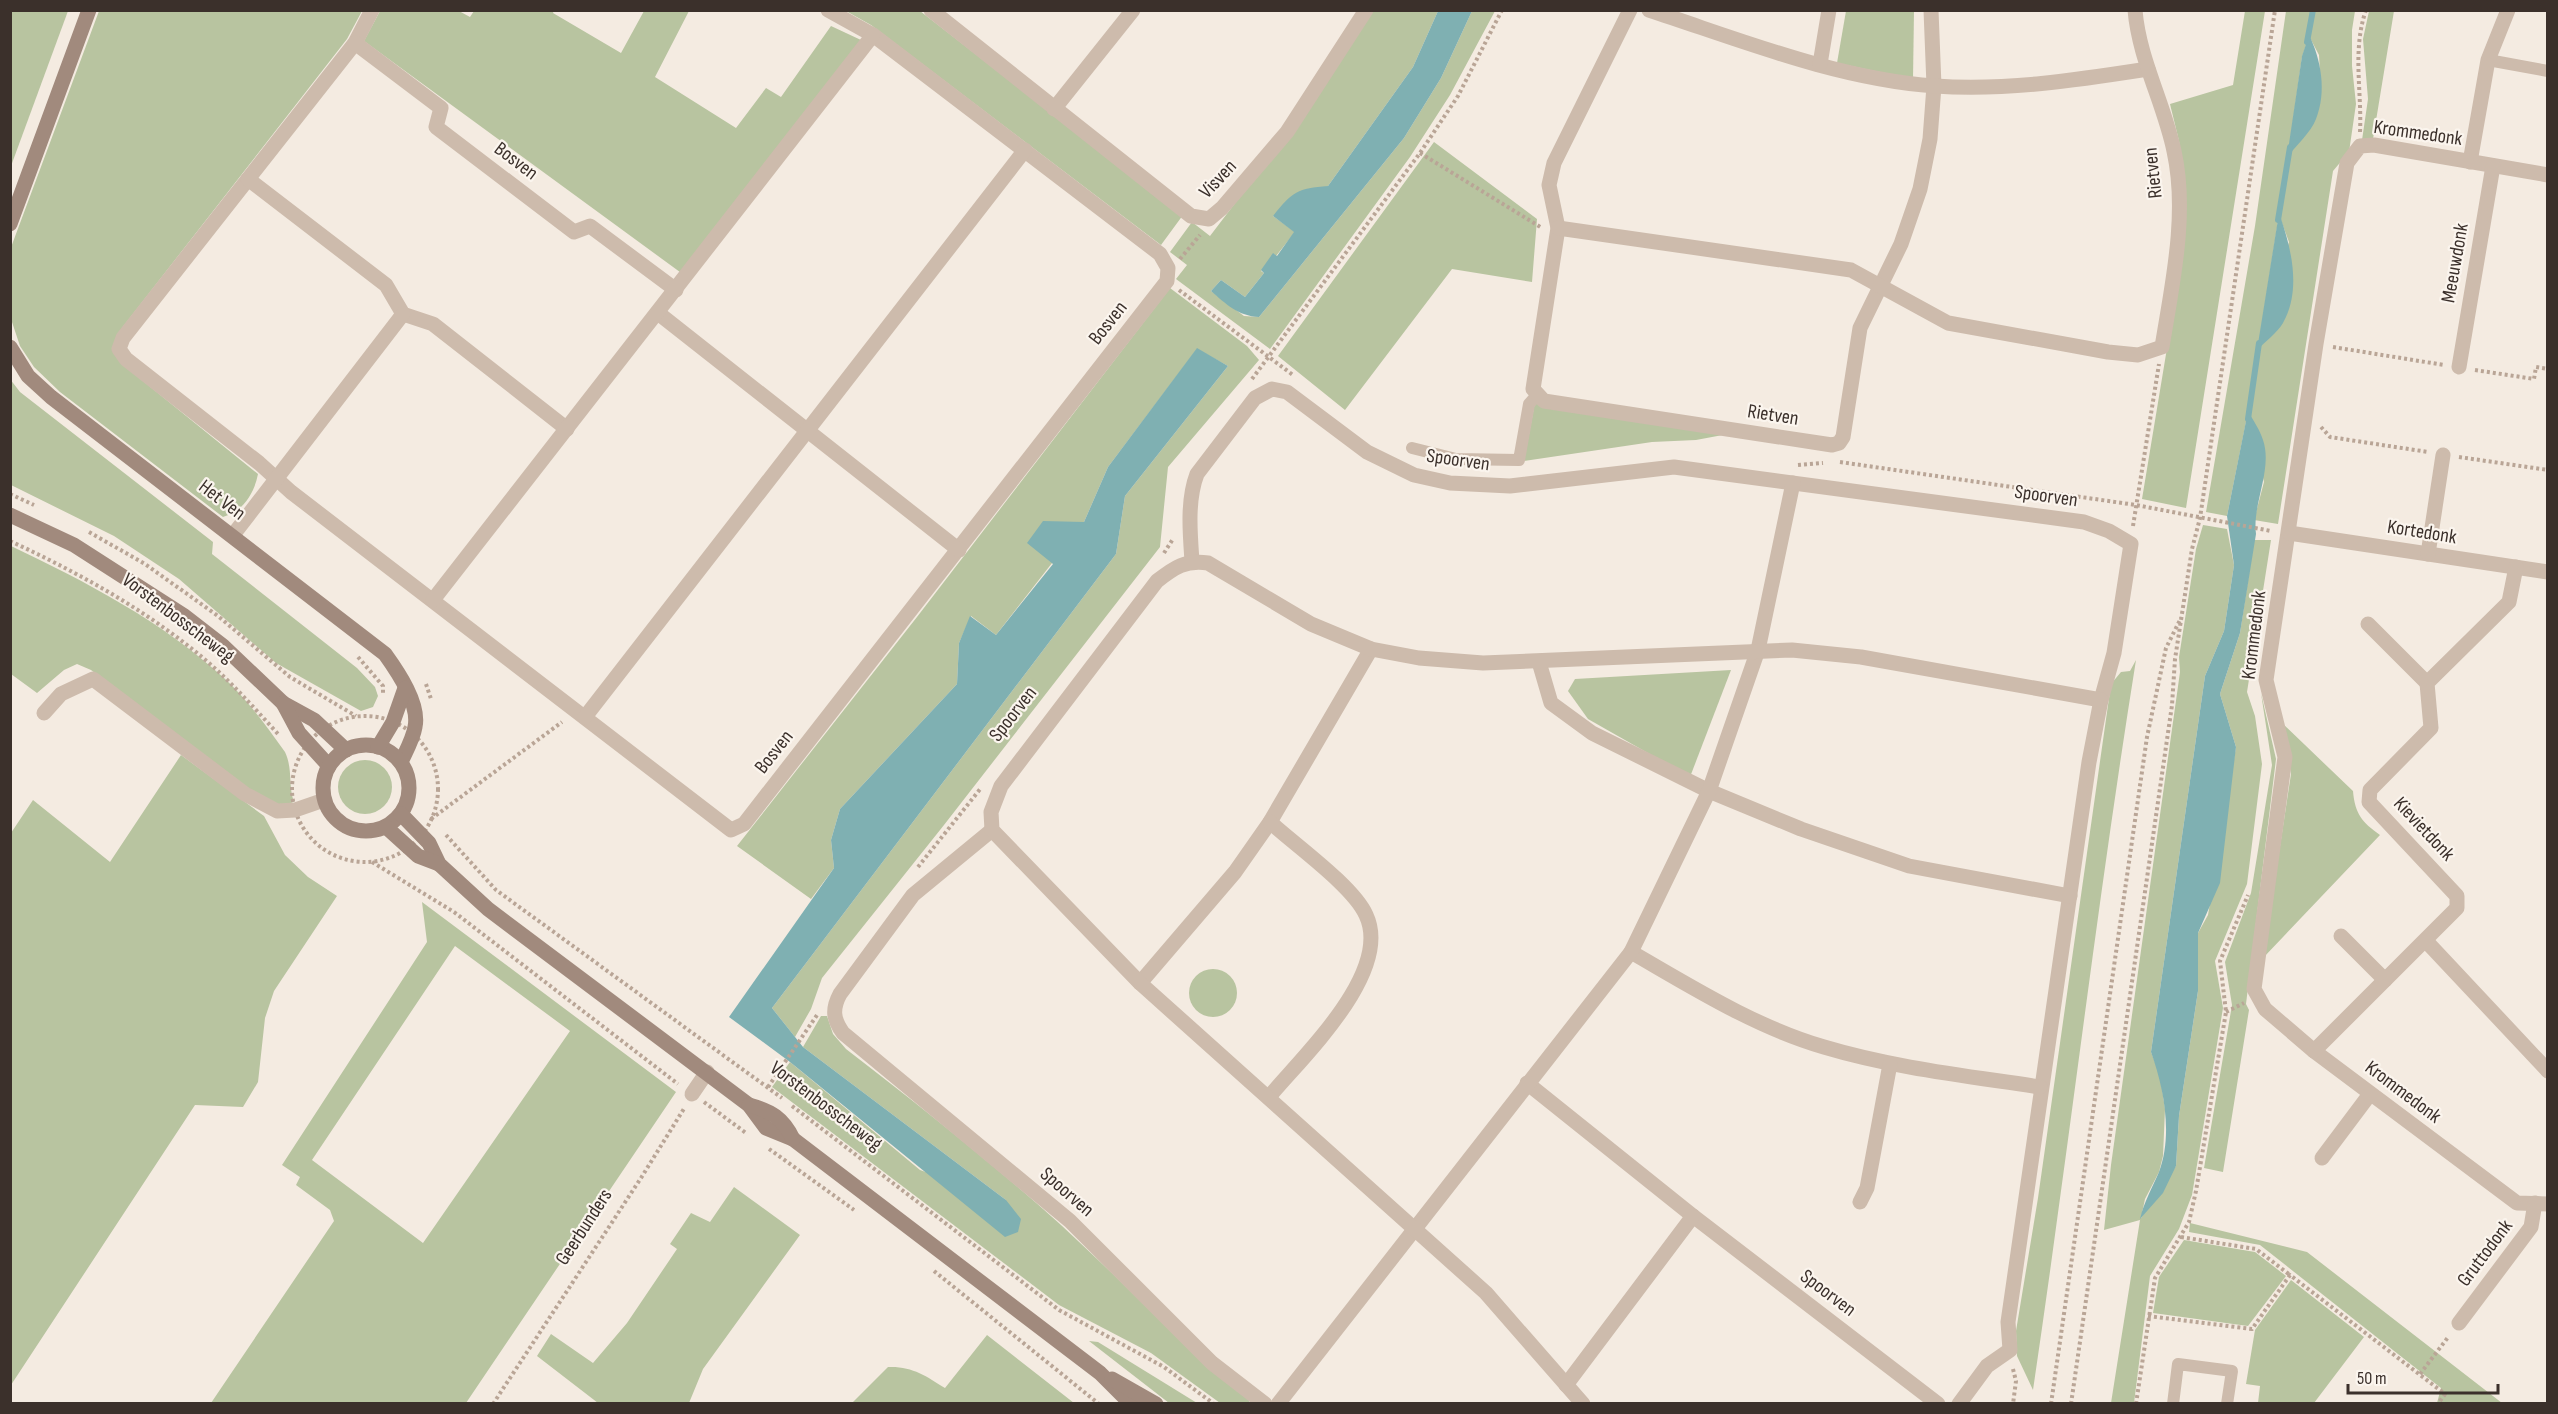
<svg xmlns="http://www.w3.org/2000/svg" width="2558" height="1414" font-family="'Sofia Sans Condensed',sans-serif">
<style>
.green{fill:#b8c4a0;fill-rule:evenodd}
.water{fill:#7fb0b2}
.lines{fill:none;stroke-linecap:round;stroke-linejoin:round}
.stream{stroke:#7fb0b2;stroke-width:6}
.path{stroke:#b9a596;stroke-width:4;stroke-dasharray:3 3;stroke-linecap:butt}
.lane{stroke:#cdbbac;stroke-width:12}
.street{stroke:#cdbbac;stroke-width:15}
.secondary{stroke:#a18a7d;stroke-width:15}
.labels{text-anchor:middle;dominant-baseline:central;stroke-width:4.5;stroke-linejoin:round;paint-order:stroke}
.street-label{font-size:20px;fill:#3b302b;stroke:#fbf5ee}
</style>
<rect width="100%" height="100%" fill="#f4ebe1"/>
<g class="green">
<path d="M11,10l57,1 -57,155 -1,-155z"/>
<path d="M554,10l-1,3 68,40 23,-42h45l-34,66 81,51 30,-40 15,9 50,-71 30,14 -177,235 -320,-234 16,-30h79l11,6 4,-6z"/>
<path d="M99,11h263l-15,28 -225,289v36l136,110c-4,20 -15,37 -35,43l-163,-125 -26,-25 -14,-21 -9,-27 -1,-69z"/>
<path d="M846,11h74l263,204 -22,30 -290,-220z"/>
<path d="M1370,11h68l-25,56 -85,119 -55,30 22,16 -19,24 -2,-2 -13,17 3,2 -19,24 -24,-17 -10,11 33,25 15,1 145,-179 37,-60 31,-67h23l-45,84 -40,62 -140,192 -94,-70 11,-14 -17,-13 22,-30 18,14 84,-110z"/>
<path d="M1846,11h68l-1,68 -76,-16z"/>
<path d="M2245,11h20l-79,497 -44,-9 30,-181 13,-125 -6,-52 -9,-37 63,-19z"/>
<path d="M2286,11h69l-3,19v36l4,38 -7,48 -16,19 -55,353 -24,-4 10,-38 -16,-70 -21,104 -21,-4 49,-286zM2309,36l10,19 2,36 -33,65 14,-99zM2279,215l10,27 -31,107z"/>
<path d="M2369,11h25l-22,134 -11,2 7,-48 -5,-60z"/>
<path d="M1434,142l103,77 -5,63 -80,-13 -107,141 -67,-54z"/>
<path d="M1170,288l77,58 12,14 -91,107 -8,80 -216,278 -122,153 -11,31 -16,28 -23,-29 344,-454 9,-58 103,-130 -31,-17 -89,118 -24,55 -88,113 -25,-19 -12,27 -2,41 -117,125 -9,31 3,28 -23,31 -74,-53 180,-229z"/>
<path d="M10,379l10,13 193,150 -1,12 145,114 18,19 3,9 -5,11 -12,4 -85,-48 -97,-84 -65,-43 -103,-51z"/>
<path d="M1535,402l193,32 -32,6 -44,2 -128,19z"/>
<path d="M2203,525l24,4 7,36 -10,66 -19,45 -54,376 9,23 5,34 -2,47 -4,16 -14,27 -4,19 35,-52 3,-50 19,-125v-58l10,-18 28,-168 -16,-53 20,-61 14,-93h17l-24,152 8,24 7,48 -15,120 -32,77 8,47 -31,187 -13,34 -29,47 -16,127h-23l29,-183 -36,10 7,-65 69,-493 -1,-15 17,-108z"/>
<path d="M11,546c74,35 152,76 213,132 23,21 43,49 61,74 8,17 3,33 9,50l-13,4 -17,-5 -173,-131 -14,-6 -13,6 -27,23 -26,-19z"/>
<path d="M2136,660c-39,243 -67,487 -103,730l-16,-34 -1,-25 22,-133 73,-514 10,-12 9,-1z"/>
<path d="M1731,670l-41,107 -102,-58 -20,-28 7,-12z"/>
<path d="M2261,693l15,66 -30,245 3,6 -26,162 -19,-4 28,-163 -7,-43 26,-69 21,-128z"/>
<path d="M2283,724l70,67c2,23 9,31 27,44l-117,123 28,-184z"/>
<path d="M181,755l83,61 21,39 23,22 29,19 -63,95 -9,27 -7,64 -15,25 -48,-2 -184,280v-552l22,-33 77,62z"/>
<circle cx="365" cy="787" r="27"/>
<path d="M422,902l254,190 -210,311h-255l123,-182 -4,-11 -34,-25 4,-8 -18,-12 145,-223zM455,946l115,85 -147,212 -111,-83z"/>
<circle cx="1213" cy="993" r="24"/>
<path d="M821,1016h6l6,18 13,15c74,57 146,114 215,176 63,58 121,119 187,173l2,5h-30l-69,-50 -92,-48 -287,-218 18,-25 130,108 86,30 -203,-153z"/>
<path d="M734,1187l66,48 -97,134 -14,34h-91l-61,-47 14,-22 42,29 34,-40 50,-74 -7,-5 21,-31 19,9z"/>
<path d="M2190,1223l117,29 195,151h-65l4,-15 -181,-143 -71,-13z"/>
<path d="M2184,1240l71,12 31,24 -38,50 -95,-13 6,-36z"/>
<path d="M2291,1280l73,57 -50,66h-56l2,-17 -14,-2 9,-54z"/>
<path d="M987,1335l87,68h-222l36,-36c24,-1 38,9 57,21z"/>
<path d="M1089,1341l9,1 99,61h-28z"/>
</g>
<g class="water">
<path d="M1438,11h34l-31,67 -37,60 -145,179c-21,-1 -33,-13 -48,-26l10,-11 24,17 19,-24 -3,-3 12,-17 4,3 17,-24 -21,-16c19,-24 25,-28 55,-30l85,-119z"/>
<path d="M2309,35c12,24 18,57 7,84 -5,13 -20,27 -29,38l15,-101z"/>
<path d="M2279,213c12,34 23,76 4,110 -6,10 -18,19 -26,27z"/>
<path d="M1197,348l31,18 -103,130 -9,58 -344,454 31,39 203,153 15,19 -3,13 -13,5 -215,-175 -61,-45 105,-149 -3,-28 9,-31 117,-125 2,-41 11,-27 26,19 57,-71 -26,-21 16,-22 41,1 24,-55z"/>
<path d="M2248,411c5,9 12,19 15,29 10,29 -11,64 -7,94l-16,99 -20,61 16,53 -16,136 -22,50v58l-19,125 -3,50 -13,27 -23,26c4,-17 12,-31 19,-47 14,-37 5,-84 -8,-120l54,-376 19,-45 10,-66 -7,-49z"/>
</g>
<g class="lines">
<g class="stream">
<path d="M2307,42l6,-32"/>
<path d="M2278,220l12,-73"/>
<path d="M2248,419l11,-76"/>
</g>
<g class="path">
<path d="M2360,132c2,-41 -8,-82 6,-122"/>
<path d="M1420,153l122,75"/>
<path d="M1180,259l20,-24"/>
<path d="M1179,290l114,85"/>
<path d="M2333,347l111,18"/>
<path d="M2475,370l59,9 2,-12 12,2"/>
<path d="M1252,379l168,-226 38,-57 44,-86"/>
<path d="M2321,427l9,10 98,15"/>
<path d="M2459,457l89,13"/>
<path d="M1840,462l296,43 135,26"/>
<path d="M1798,465l25,-2"/>
<path d="M10,494l24,11"/>
<path d="M2133,526l26,-162"/>
<path d="M89,532l56,32 73,52 72,61 66,39"/>
<path d="M10,541c71,33 140,71 199,122 25,22 47,47 70,72"/>
<path d="M1164,553l9,-14"/>
<path d="M358,657l25,29v8"/>
<path d="M426,684l5,15"/>
<circle cx="365" cy="789" r="73"/>
<path d="M431,819l131,-97"/>
<path d="M446,835l50,55 286,208"/>
<path d="M372,862l82,50 224,172"/>
<path d="M918,867l63,-79"/>
<path d="M2226,1012l18,-9"/>
<path d="M768,1087l49,-72"/>
<path d="M704,1102l42,31"/>
<path d="M792,1106l267,204 105,57 50,37"/>
<path d="M769,1149l85,61"/>
<path d="M2181,1237l75,12 34,26"/>
<path d="M934,1271l165,133"/>
<path d="M2148,1316l104,13 38,-54 155,119 -7,10"/>
<path d="M2013,1369l3,12 -3,23"/>
<path d="M2420,1374l29,-38"/>
<path d="M493,1404l148,-226 44,-71"/>
<path d="M2051,1404l96,-667 19,-89 15,-30"/>
<path d="M2071,1404l101,-699 3,-46 17,-110 8,-31 75,-508"/>
<path d="M2136,1404l19,-126 34,-56 7,-31 30,-179 -6,-51 28,-66"/>
</g>
<g class="lane">
<path d="M2488,60l60,11"/>
<path d="M1412,448l44,11 63,1 10,-56 8,-9"/>
<path d="M2173,1404l5,-40 54,7 -5,33"/>
</g>
<g class="street">
<path d="M372,10l-17,33 -232,295 -4,11 7,10 133,104 32,29 440,338 13,-6 423,-543 1,-13 -8,-14 -287,-219 -45,-25"/>
<path d="M931,10l260,206 18,3 13,-11 65,-76 79,-122"/>
<path d="M1630,10l-76,153 -5,22 9,43 -25,161 11,12 288,44 7,-2 4,-6 17,-109 41,-84 19,-55 10,-50 4,-53 -3,-76"/>
<path d="M1649,10c92,30 188,69 286,76 71,5 142,-6 213,-17"/>
<path d="M355,43l86,65 -5,19 138,105 16,-6 86,64"/>
<path d="M1820,64l9,-54"/>
<path d="M1054,109l79,-99"/>
<path d="M2470,162l18,-102 20,-50"/>
<path d="M2548,175l-174,-30 -14,1 -13,17 -31,181 -50,336 19,77 -31,232 11,20 49,42 203,152 31,1"/>
<path d="M248,179l138,106 17,29 30,10 134,105"/>
<path d="M1558,228l293,42 97,53 160,29 30,3 24,-8c10,-62 26,-133 12,-196 -10,-48 -35,-92 -39,-141"/>
<path d="M658,313l301,237"/>
<path d="M2459,367l34,-201"/>
<path d="M2289,533l259,39"/>
<path d="M233,535l170,-221"/>
<path d="M2428,554l15,-99"/>
<path d="M1192,561c-2,-28 -5,-61 5,-87l58,-76 17,-9 15,3 80,60 47,23 36,8 60,3 164,-19 410,55 25,9 22,13 -17,109 -13,47 -12,62 -81,560 2,28 -23,16 -28,38"/>
<path d="M433,600l440,-565"/>
<path d="M2368,624l59,59"/>
<path d="M1539,662l12,41 41,30 117,58 92,38 108,37 161,30"/>
<path d="M44,713l17,-19 32,-15 152,115 32,17 18,-1 29,-10"/>
<path d="M585,717l440,-567"/>
<path d="M992,830l-79,65 -73,99c-8,15 -7,25 3,39l227,188 142,142 53,41"/>
<path d="M2341,936l44,44"/>
<path d="M2426,941l122,130"/>
<path d="M1631,952c61,35 124,75 193,95 70,21 144,29 216,40"/>
<path d="M1140,983l95,-111 35,-50 101,-173"/>
<path d="M2314,1051l143,-143v-12l-88,-94 1,-12 61,-62 -4,-45 82,-81 7,-35"/>
<path d="M1527,1083l166,133 245,188"/>
<path d="M692,1094l15,-22"/>
<path d="M1269,1097c34,-41 124,-125 97,-182 -13,-29 -71,-70 -96,-93"/>
<path d="M2322,1158l48,-64"/>
<path d="M1860,1202l7,-14 23,-124"/>
<path d="M2459,1323l72,-96 4,-24"/>
<path d="M1566,1385l127,-169"/>
<path d="M1278,1404l353,-452 78,-161 49,-141 35,-167"/>
<path d="M1583,1404l-97,-111 -346,-310 -148,-153 -1,-18 10,-26 156,-205c18,-14 28,-21 51,-18l103,61 60,25 48,9 64,5 309,-13 69,7 240,43"/>
</g>
<g class="secondary">
<path d="M10,224l79,-214"/>
<path d="M10,347l18,29 23,21 334,257c13,18 35,50 30,73 -2,12 -9,24 -14,35"/>
<path d="M10,515l64,30 109,70 40,31 60,57 31,17 32,30"/>
<path d="M283,703l16,30 30,33"/>
<circle cx="366" cy="788" r="43"/>
<path d="M378,747l15,-25 12,-34"/>
<path d="M401,814l28,29 10,21 49,45 261,196 17,23 27,11 307,234 31,31"/>
<path d="M386,827l32,29 21,8"/>
<path d="M749,1105c22,6 34,13 44,34"/>
<path d="M1112,1379l44,25"/>
</g>
</g>
<g class="labels">
<g class="street-label">
<text transform="translate(2418 133) rotate(8)">Krommedonk</text>
<text transform="translate(516 161) rotate(37)">Bosven</text>
<text transform="translate(2153 173) rotate(-96)">Rietven</text>
<text transform="translate(1218 179) rotate(-47)">Visven</text>
<text transform="translate(2455 263) rotate(-80)">Meeuwdonk</text>
<text transform="translate(1108 323) rotate(-52)">Bosven</text>
<text transform="translate(1773 415) rotate(9)">Rietven</text>
<text transform="translate(1458 460) rotate(8)">Spoorven</text>
<text transform="translate(2046 496) rotate(8)">Spoorven</text>
<text transform="translate(222 500) rotate(37)">Het Ven</text>
<text transform="translate(2422 532) rotate(9)">Kortedonk</text>
<text transform="translate(178 618) rotate(37)">Vorstenbosscheweg</text>
<text transform="translate(2254 635) rotate(-83)">Krommedonk</text>
<text transform="translate(1013 714) rotate(-52)">Spoorven</text>
<text transform="translate(774 752) rotate(-52)">Bosven</text>
<text transform="translate(2424 829) rotate(47)">Kievietdonk</text>
<text transform="translate(2403 1092) rotate(37)">Krommedonk</text>
<text transform="translate(826 1106) rotate(37)">Vorstenbosscheweg</text>
<text transform="translate(1067 1192) rotate(41)">Spoorven</text>
<text transform="translate(584 1227) rotate(-57)">Geerbunders</text>
<text transform="translate(2485 1253) rotate(-53)">Gruttodonk</text>
<text transform="translate(1828 1293) rotate(37)">Spoorven</text>
</g>
</g>
<rect width="2558" height="1414" fill="none" stroke="#3b302b" stroke-width="24"/>
<path d="M2348 1384v9h150v-9" fill="none" stroke="#3b302b" stroke-width="3"/>
<text x="2357" y="1384" font-size="18" fill="#3b302b" stroke="#fbf5ee" stroke-width="4.5" paint-order="stroke">50 m</text>
</svg>
